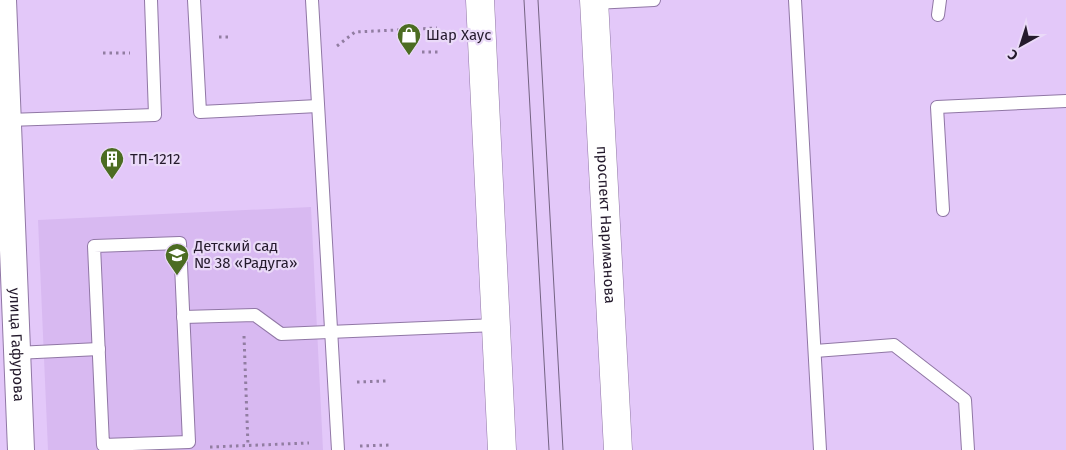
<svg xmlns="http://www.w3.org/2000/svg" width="1066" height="450" font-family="'Fira Sans',sans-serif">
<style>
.built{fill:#d8b9f1}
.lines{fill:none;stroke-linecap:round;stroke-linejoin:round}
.lane-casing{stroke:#9077a5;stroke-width:14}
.street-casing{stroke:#9077a5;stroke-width:28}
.primary-casing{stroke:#9077a5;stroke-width:29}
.path{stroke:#917da1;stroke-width:3;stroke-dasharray:2.5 4;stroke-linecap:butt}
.lane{stroke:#fff;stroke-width:12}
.street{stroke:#fff;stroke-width:26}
.primary{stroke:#fff;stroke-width:28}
.tram{stroke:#746382;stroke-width:1}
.labels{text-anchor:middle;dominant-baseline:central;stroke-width:4.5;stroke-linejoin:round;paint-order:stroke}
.poi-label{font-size:15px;fill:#241a2c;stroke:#eadaf8;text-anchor:start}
.street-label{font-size:15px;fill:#241a2c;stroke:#eadaf8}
</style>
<rect width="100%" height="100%" fill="#e3c8f9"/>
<path class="built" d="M311,207l12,243h-275l-10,-230z"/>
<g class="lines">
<g class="lane-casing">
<g id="lane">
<path d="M194,0l6,112 118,-6"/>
<path d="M312,0l26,450"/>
<path d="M795,0l25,450"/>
<path d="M594,3l60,-3"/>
<path d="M938,15l2,-15"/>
<path d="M8,120l147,-5 -4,-115"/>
<path d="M943,210l-6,-103 129,-6"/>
<path d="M180,243l9,199 -86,3 -9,-199z"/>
<path d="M183,317l72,-2 26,19 215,-9"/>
<path d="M815,351l79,-6 71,55 3,50"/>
<path d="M16,353l83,-4"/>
</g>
</g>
<g class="street-casing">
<g id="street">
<path id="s1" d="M3,0l18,450"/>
</g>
</g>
<g class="primary-casing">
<g id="primary">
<path d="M480,0l22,450"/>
<path id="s2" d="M594,0l24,450"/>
</g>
</g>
<g class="path">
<path d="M219,37h12"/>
<path d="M337,46l18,-14 82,-4"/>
<path d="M422,52h16"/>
<path d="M103,53h27"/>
<path d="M244,336l4,110"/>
<path d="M357,382l29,-1"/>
<path d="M360,446l30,-1"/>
<path d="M210,447l99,-4"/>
</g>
<use href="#lane" class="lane"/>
<use href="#street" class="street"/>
<use href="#primary" class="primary"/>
<g class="tram">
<path d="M524,0l25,450"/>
<path d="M538,0l25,450"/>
</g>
</g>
<defs>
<g id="shop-pin" transform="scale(1.25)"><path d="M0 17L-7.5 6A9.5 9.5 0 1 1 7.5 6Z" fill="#4c6c22" stroke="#eadaf8"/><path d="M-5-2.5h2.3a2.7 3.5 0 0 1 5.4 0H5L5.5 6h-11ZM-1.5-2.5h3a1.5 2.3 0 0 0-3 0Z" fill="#fff"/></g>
<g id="building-pin" transform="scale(1.25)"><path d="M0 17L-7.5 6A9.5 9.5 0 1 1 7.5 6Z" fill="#4c6c22" stroke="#eadaf8"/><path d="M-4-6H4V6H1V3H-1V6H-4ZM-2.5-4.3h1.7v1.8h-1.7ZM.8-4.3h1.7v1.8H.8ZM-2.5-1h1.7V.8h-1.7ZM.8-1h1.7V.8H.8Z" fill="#fff"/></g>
<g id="school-pin" transform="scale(1.25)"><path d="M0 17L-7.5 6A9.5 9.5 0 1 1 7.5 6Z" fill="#4c6c22" stroke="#eadaf8"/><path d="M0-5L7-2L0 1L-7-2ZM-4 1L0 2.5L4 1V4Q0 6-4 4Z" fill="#fff"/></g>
</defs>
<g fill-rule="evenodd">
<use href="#shop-pin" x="409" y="35"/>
<use href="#building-pin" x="112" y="159"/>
<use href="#school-pin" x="177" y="255"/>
</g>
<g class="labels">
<g class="poi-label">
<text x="426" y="35">Шар Хаус</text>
<text x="130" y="159">ТП-1212</text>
<text x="194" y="246">Детский сад<tspan x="194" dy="17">№ 38 «Радуга»</tspan></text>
</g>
<g class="street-label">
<text stroke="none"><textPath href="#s2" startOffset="225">проспект Нариманова</textPath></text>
<text stroke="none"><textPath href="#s1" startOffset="345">улица Гафурова</textPath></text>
</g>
</g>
<g transform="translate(1021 45) rotate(219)" stroke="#eadaf8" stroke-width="4" paint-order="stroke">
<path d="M0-4L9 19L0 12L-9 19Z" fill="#241a2c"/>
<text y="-8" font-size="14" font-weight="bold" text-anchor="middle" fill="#241a2c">С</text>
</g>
</svg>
